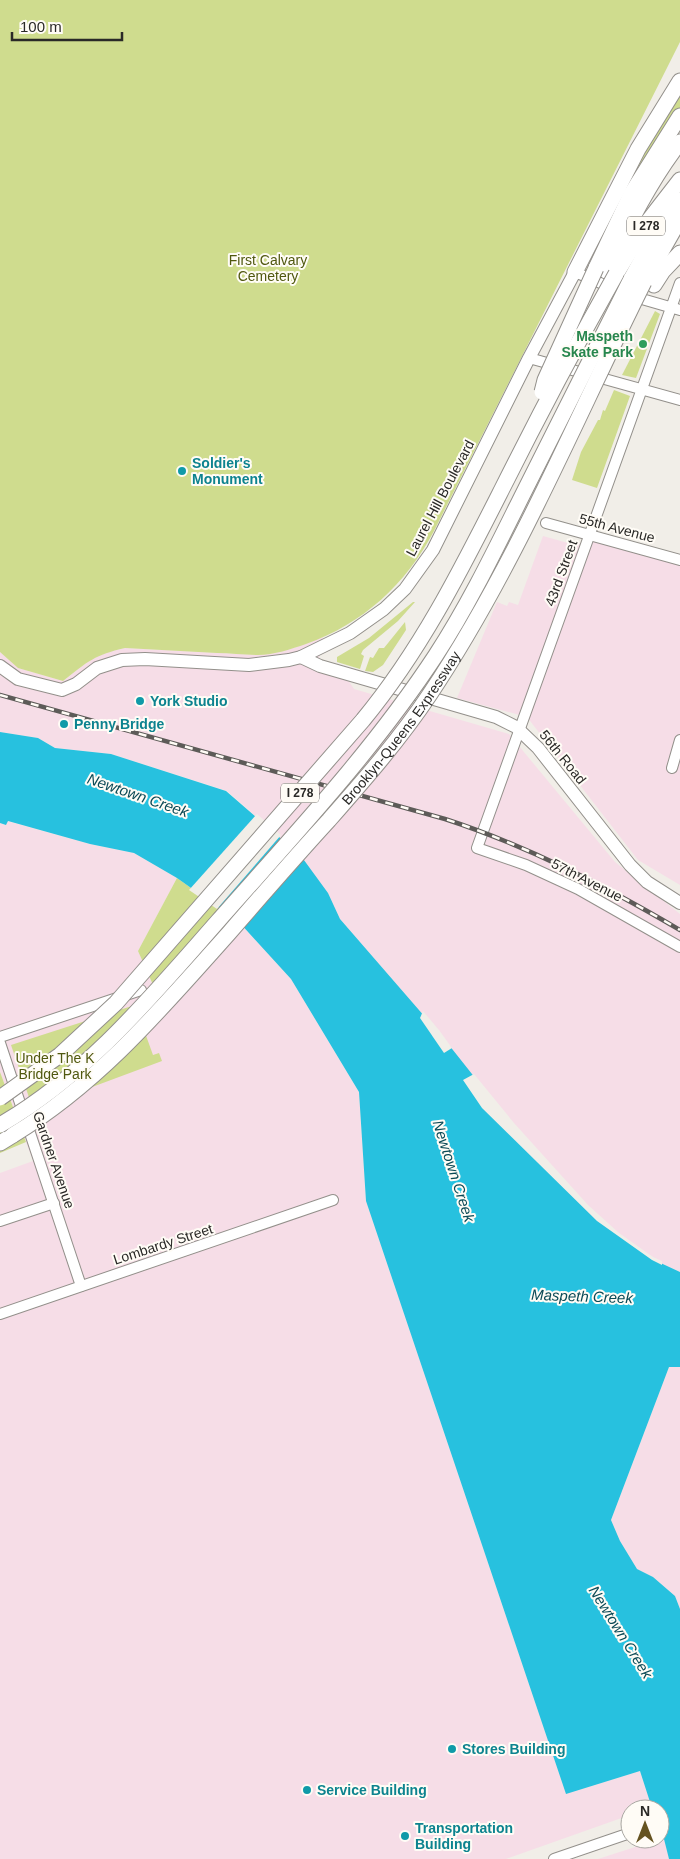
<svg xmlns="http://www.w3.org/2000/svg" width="680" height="1859" font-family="Helvetica,sans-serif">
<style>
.industrial{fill:#f6dde7}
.green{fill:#cfdc8e}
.water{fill:#27c1df}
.pier{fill:#f1eee8}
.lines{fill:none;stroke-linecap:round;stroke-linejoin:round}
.minor-casing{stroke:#93908b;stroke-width:12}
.major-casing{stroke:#93908b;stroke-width:14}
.highway-casing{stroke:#93908b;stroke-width:17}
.minor{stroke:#fff;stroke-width:10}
.major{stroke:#fff;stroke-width:12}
.highway{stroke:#fff;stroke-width:15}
.rail-casing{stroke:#5d5b58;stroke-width:4.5}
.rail{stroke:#fffcf6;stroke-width:2.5;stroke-dasharray:8;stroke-linecap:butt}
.highway-bridge-casing{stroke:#93908b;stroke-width:17;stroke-linecap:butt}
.highway-bridge{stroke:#fff;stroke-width:15}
.leisure-dot{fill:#2e9e5b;stroke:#fffcf6;stroke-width:2}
.culture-dot{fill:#0f9aa8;stroke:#fffcf6;stroke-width:2}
.labels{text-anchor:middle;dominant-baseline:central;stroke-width:4;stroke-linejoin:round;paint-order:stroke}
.shield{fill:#fffcf6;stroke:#6a6865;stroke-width:1}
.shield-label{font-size:12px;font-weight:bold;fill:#2a2927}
.park-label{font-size:14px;fill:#50580f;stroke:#fffcf6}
.leisure-label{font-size:14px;font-weight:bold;fill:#27864d;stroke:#fffcf6;text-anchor:end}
.culture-label{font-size:14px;font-weight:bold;fill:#0d838f;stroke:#fffcf6;text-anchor:start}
.street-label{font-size:14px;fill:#2a2927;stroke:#fffcf6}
.water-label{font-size:15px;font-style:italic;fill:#0b4a56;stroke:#fffcf6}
</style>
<rect width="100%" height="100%" fill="#f1eee8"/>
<g class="industrial">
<path d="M543,536l32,9 21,-8 84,23v325l-42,-25 -111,-143 -70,-19 40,-96 10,4 2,-4 9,3z"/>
<path d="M323,637l-4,22 19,6 16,24 155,45 106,128 65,52v358l-28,-13 -35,-25 -42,-39 -80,-92 -72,-88 -83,-96 -12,-26 -34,-43 -67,-59 -116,-37 -56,-6 -17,-10 -38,-6v-80l19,16 44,13 28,-22 16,-7 18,-4 135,7 33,-7z"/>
<path d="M7,821l83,23 44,9 43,25 -39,73 24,54 77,-83 52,57 68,113 7,109 200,593 74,-23 10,31 -3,7h-17v6l-124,44h-506v-686l33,-12 -33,-89v-249l6,2z"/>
<path d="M669,1367h11v242l-5,-13 -22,-19 -16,-8 -17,-28 -9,-21z"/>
<path d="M664,1837l5,22h-71l62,-20z"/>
</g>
<g class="green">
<path d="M0,0h680v42l-246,489c-28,53 -71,93 -128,113 -15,5 -32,11 -48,11 -14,0 -28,-2 -41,-2 -31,-2 -61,-3 -92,-5 -30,7 -37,13 -62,33l-45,-13 -18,-16z"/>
<path d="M680,89v19l-43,61 -2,-5z"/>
<path d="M655,311l5,3 -24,64 -14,-3z"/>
<path d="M614,390l16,6 -33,92 -25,-8 9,-28 17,-32h2l3,-10 2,1z"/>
<path d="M413,602h2l-17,19 -35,29 -2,4 3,2 -4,13 -23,-7v-5l32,-19z"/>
<path d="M405,622l1,8 -23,35 -10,7 -8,-1 5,-14 3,1 6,-10h5z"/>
<path d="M177,878l62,44 -77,83 -24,-54z"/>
<path d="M135,1005l18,50 6,-2 3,8 -129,48 -22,-64z"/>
<path d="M0,1072l26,70 -26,11z"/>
</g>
<path class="water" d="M0,732l38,6 17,10 56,6 115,37 75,65 27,37 12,26 105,121 50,63 80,92 42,39 35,25 28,13v95h-11l-58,153 9,21 17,28 16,8 22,19 5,13v250h-11l-9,-36v-14h-13l-2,-5 5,-2 -10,-31 -74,23 -200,-593 -7,-109 -68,-113 -52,-57 -62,-44 -43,-25 -44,-9 -82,-23 -2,4 -6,-2z"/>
<g class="pier">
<path d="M257,814l24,21 -64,74 -28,-19z"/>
<path d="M423,1011l16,19 13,18 -8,5 -24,-35z"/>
<path d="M474,1074l40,49 74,82 31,28 34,24 9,4v4l-10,-5 -55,-39 -115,-113 -19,-28z"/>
</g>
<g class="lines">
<g class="minor-casing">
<g id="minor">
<path d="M575,272l53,23 52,15"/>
<path d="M680,283l-203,565 49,17 52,24 102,58"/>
<path d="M529,358l151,42"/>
<path d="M546,523l134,37"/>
<path d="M672,768l8,-28"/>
<path d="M0,1037l141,-47"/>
<path d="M0,1043l81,243"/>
<path d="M0,1221l54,-18"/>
<path d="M0,1314l333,-114"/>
<path d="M554,1859l76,-26"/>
</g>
</g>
<g class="major-casing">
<g id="major">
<path d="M301,657l19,9 176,51 20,10 22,21 92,117 17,17 33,21"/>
<path d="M0,666l18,13 44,11 14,-6 21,-16 25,-8 23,-1 104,6 40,-5 12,-3 49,-24 34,-24 21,-20 28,-39 96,-192 46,-86"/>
</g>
</g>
<g class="highway-casing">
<g id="highway">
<path d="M596,268l35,-74 49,-78"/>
<path d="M606,271c22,-45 43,-89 74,-129"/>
<path d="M575,272l63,-123 42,-68"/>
<path d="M616,274l33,-54 31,-40"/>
<path d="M631,279l17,-31 32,-48"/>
<path d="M644,282l36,-63"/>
<path d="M654,285l9,-14 17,-18"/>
<path d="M0,1143l13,-8"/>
</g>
</g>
<use href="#minor" class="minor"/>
<use href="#major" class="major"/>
<use href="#highway" class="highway"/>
<g class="rail-casing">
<path id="rail" d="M0,695l445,124c83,27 160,67 235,111"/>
</g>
<use href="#rail" class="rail"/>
<g class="highway-bridge-casing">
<g id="highway-bridge">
<path d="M542,392l3,-12 51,-112"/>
<path d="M0,1098l60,-43 56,-52 247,-283c58,-70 98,-150 139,-231 36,-72 74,-144 114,-215"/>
<path d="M0,1125c89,-52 151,-128 218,-204 76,-86 155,-170 218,-266 34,-52 61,-109 89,-165 35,-70 71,-141 106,-211"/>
<path id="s1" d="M13,1135c87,-53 149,-127 216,-202 33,-38 66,-76 100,-113 36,-41 71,-81 101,-126 86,-129 145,-274 214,-412"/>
</g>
</g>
<use href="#highway-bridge" class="highway-bridge"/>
</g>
<circle class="leisure-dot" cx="643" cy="344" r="5"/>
<g class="culture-dot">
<circle cx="182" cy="471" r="5"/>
<circle cx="140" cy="701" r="5"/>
<circle cx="64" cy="724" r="5"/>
<circle cx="452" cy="1749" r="5"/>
<circle cx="307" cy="1790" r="5"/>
<circle cx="405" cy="1836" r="5"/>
</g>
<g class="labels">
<g class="shield">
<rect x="627" y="216.5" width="38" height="19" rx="4"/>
<rect x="281" y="783.5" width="38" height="19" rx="4"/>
</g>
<g class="shield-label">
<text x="646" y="226">I 278</text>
<text x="300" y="793">I 278</text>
</g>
<g class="park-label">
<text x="268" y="260">First Calvary<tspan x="268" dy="16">Cemetery</tspan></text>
<text x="55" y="1058">Under The K<tspan x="55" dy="16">Bridge Park</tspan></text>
</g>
<g class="leisure-label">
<text x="633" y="336">Maspeth<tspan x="633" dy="16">Skate Park</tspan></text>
</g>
<g class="culture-label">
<text x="192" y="463">Soldier's<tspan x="192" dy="16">Monument</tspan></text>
<text x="150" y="701">York Studio</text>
<text x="74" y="724">Penny Bridge</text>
<text x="462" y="1749">Stores Building</text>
<text x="317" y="1790">Service Building</text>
<text x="415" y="1828">Transportation<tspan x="415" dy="16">Building</tspan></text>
</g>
<g class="street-label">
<text transform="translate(440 498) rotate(-62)">Laurel Hill Boulevard</text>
<text transform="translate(617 528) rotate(15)">55th Avenue</text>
<text transform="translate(561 573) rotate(-70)">43rd Street</text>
<text stroke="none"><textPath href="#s1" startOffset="565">Brooklyn-Queens Expressway</textPath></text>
<text transform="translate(563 757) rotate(51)">56th Road</text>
<text transform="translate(587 880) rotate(27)">57th Avenue</text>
<text transform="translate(54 1160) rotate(71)">Gardner Avenue</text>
<text transform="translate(163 1244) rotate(-18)">Lombardy Street</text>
</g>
<g class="water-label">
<text transform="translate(138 795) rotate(19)">Newtown Creek</text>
<text transform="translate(454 1171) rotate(72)">Newtown Creek</text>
<text transform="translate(582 1296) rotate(2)">Maspeth Creek</text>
<text transform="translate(621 1632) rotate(58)">Newtown Creek</text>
</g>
</g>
<g transform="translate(645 1824)"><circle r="24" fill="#fffcf6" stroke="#aaa8a3"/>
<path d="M0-4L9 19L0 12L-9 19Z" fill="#655321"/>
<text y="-8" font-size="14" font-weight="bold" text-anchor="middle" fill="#2a2927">N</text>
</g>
<path d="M12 32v8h110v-8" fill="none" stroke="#2a2927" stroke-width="2.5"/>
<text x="20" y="32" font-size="15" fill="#2a2927" stroke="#fffcf6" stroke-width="4" paint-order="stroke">100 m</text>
</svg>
